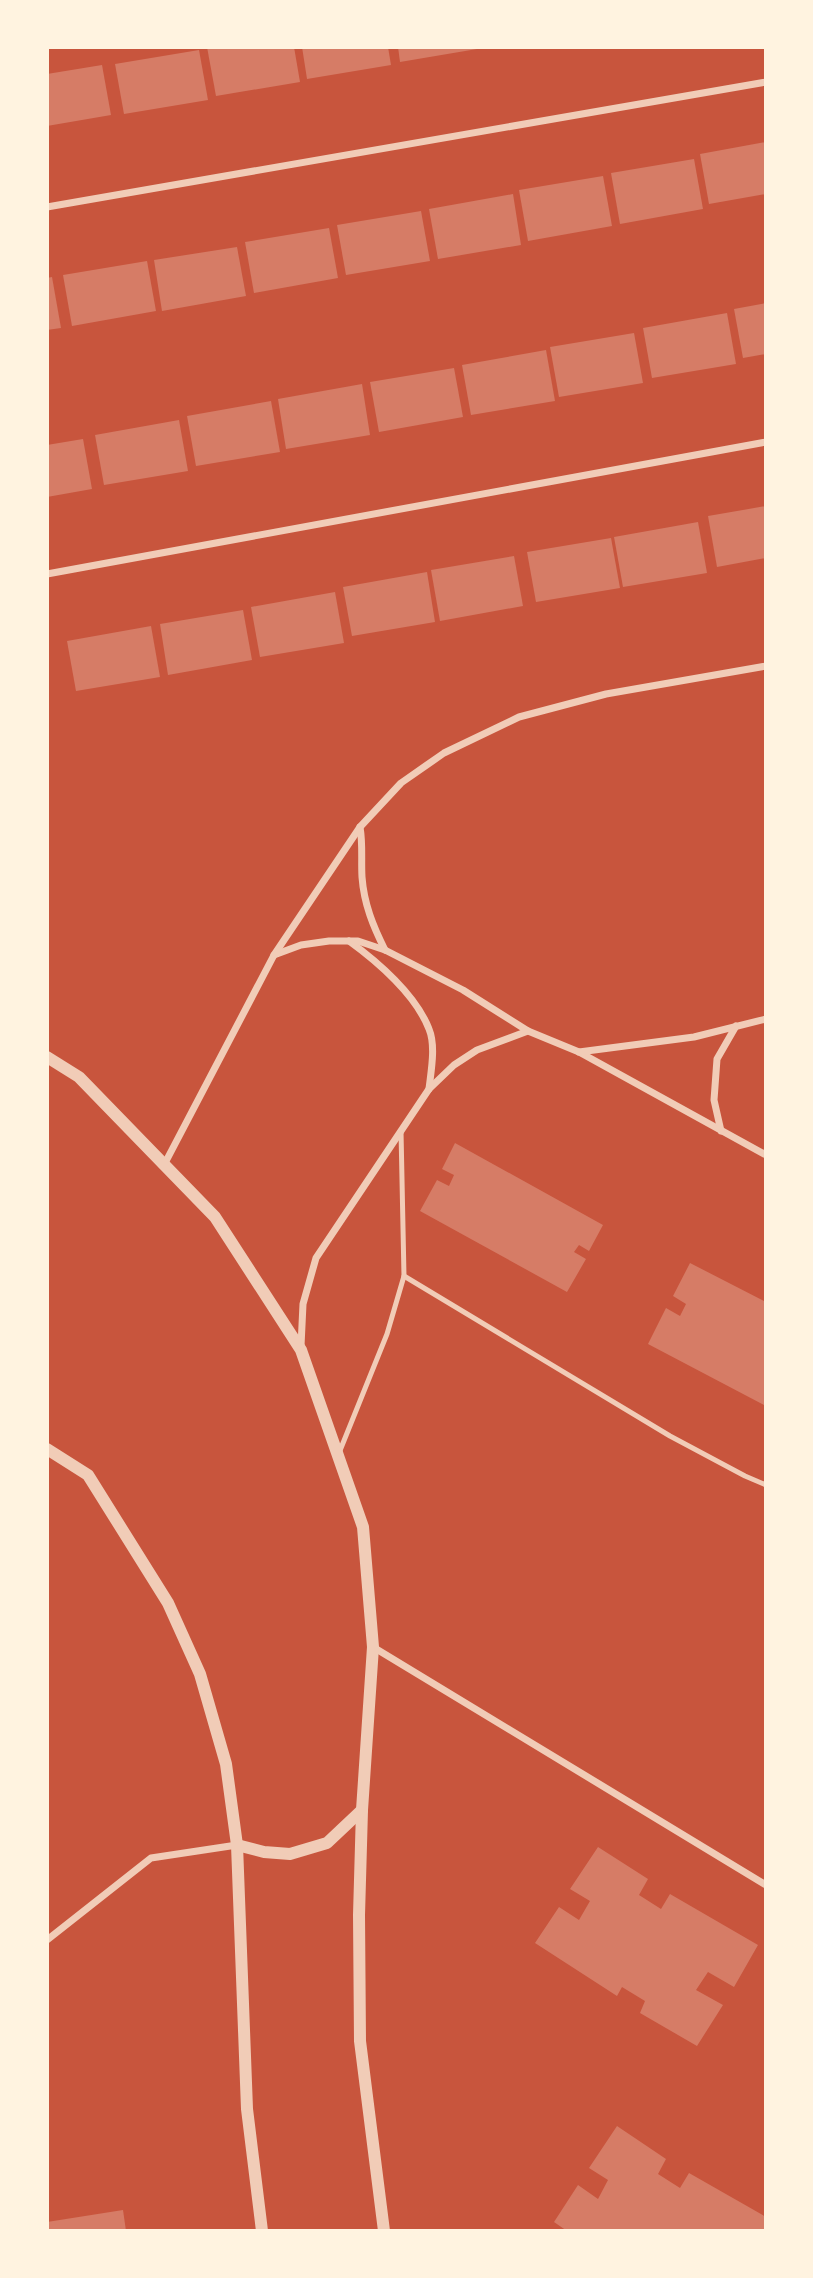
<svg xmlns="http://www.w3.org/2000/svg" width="813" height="2278" font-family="Cabin,sans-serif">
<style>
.building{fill:#d67c66}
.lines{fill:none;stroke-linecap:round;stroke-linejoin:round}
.service{stroke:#f1ccb7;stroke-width:5}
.minor{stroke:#f1ccb7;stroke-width:7}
.tertiary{stroke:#f1ccb7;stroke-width:12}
</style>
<rect width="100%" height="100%" fill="#c8553d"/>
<g class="building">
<path d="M207,47h87l6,35 -84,14z"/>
<path d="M302,47h86l3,18 -84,14z"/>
<path d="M398,47h79v2l-77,13z"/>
<path d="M199,50l9,50 -84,14 -9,-50z"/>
<path d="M102,65l9,50 -64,11v-52z"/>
<path d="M766,142v52l-57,10 -9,-50z"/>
<path d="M694,159l9,50 -83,15 -9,-51z"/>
<path d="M603,176l9,50 -84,15 -9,-51z"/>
<path d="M513,194l8,51 -83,14 -9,-50z"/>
<path d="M421,211l9,50 -84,14 -9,-50z"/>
<path d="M329,228l9,50 -84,15 -9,-51z"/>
<path d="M237,247l9,49 -84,15 -8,-51z"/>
<path d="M147,261l9,50 -84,15 -9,-51z"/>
<path d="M52,277l9,51 -14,2v-52z"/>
<path d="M766,303v51l-23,4 -9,-49z"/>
<path d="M727,313l9,51 -84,14 -9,-50z"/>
<path d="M634,333l9,50 -84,14 -9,-50z"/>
<path d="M546,350l9,51 -84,14 -9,-50z"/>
<path d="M454,368l9,49 -84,15 -9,-50z"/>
<path d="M362,384l8,51 -84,14 -8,-50z"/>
<path d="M271,401l9,51 -84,14 -9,-50z"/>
<path d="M179,420l9,51 -84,14 -9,-50z"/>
<path d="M83,439l9,50 -45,8v-52z"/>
<path d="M766,506v52l-49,9 -9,-51z"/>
<path d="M698,522l9,51 -84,14 -9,-50z"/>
<path d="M611,538l9,50 -84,14 -9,-50z"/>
<path d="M514,556l9,50 -83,15 -9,-51z"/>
<path d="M427,572l8,50 -83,14 -9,-49z"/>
<path d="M335,592l9,51 -84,14 -9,-50z"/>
<path d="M243,610l9,50 -84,15 -8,-51z"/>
<path d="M151,626l9,51 -84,14 -9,-50z"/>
<path d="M455,1143l148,82 -14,26 -10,-6 -5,7 12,7 -19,33 -147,-81 17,-31 12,6 5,-11 -12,-6z"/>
<path d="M690,1263l76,39v104l-118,-62 18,-36 14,8 6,-12 -13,-8z"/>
<path d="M598,1847l50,32 -9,16 22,14 9,-15 88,51 -24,42 -26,-15 -12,18 27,15 -26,41 -57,-33 5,-12 -23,-14 -5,9 -82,-53 24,-36 20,13 11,-19 -20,-12z"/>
<path d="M617,2126l49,33 -8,15 22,14 9,-15 77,44v14h-199l-13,-9 24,-37 20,14 10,-19 -19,-12z"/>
<path d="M123,2210l3,21h-79v-9z"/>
</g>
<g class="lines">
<g class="service">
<path d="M404,1276l266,160 75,40 21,9"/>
<path d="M339,1453l48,-119 17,-58 -3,-145"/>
</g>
<g class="minor">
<path d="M47,207l719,-125"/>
<path d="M47,574l719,-132"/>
<path d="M360,827c3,17 1,32 2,50 2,27 11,49 23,73"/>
<path d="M349,941c29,21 67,54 80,88 7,17 2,42 0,60"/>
<path d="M274,955l27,-10 28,-4h29l27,9 78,40 65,41 51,21 187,103"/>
<path d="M579,1052l115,-15 72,-18"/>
<path d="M721,1131l-7,-31 3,-41 19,-33"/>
<path d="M164,1165l110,-210 86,-128 41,-44 43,-30 75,-36 87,-23 160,-28"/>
<path d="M301,1346l2,-42 13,-46 113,-169 25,-24 23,-15 51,-19"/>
<path d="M373,1647l393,238"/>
<path d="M47,1940l104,-82 86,-13"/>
</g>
<g class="tertiary">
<path d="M47,1057l32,20 136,140 86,133 62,177 10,120 -11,163 -3,105 1,126 24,190"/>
<path d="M47,1449l41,26 80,128 32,71 26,90 11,81 10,264 15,122"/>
<path d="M237,1845l27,7 26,2 37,-11 35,-33"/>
</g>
</g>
<rect width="813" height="2278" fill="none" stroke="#fff3e0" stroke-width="98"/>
</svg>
